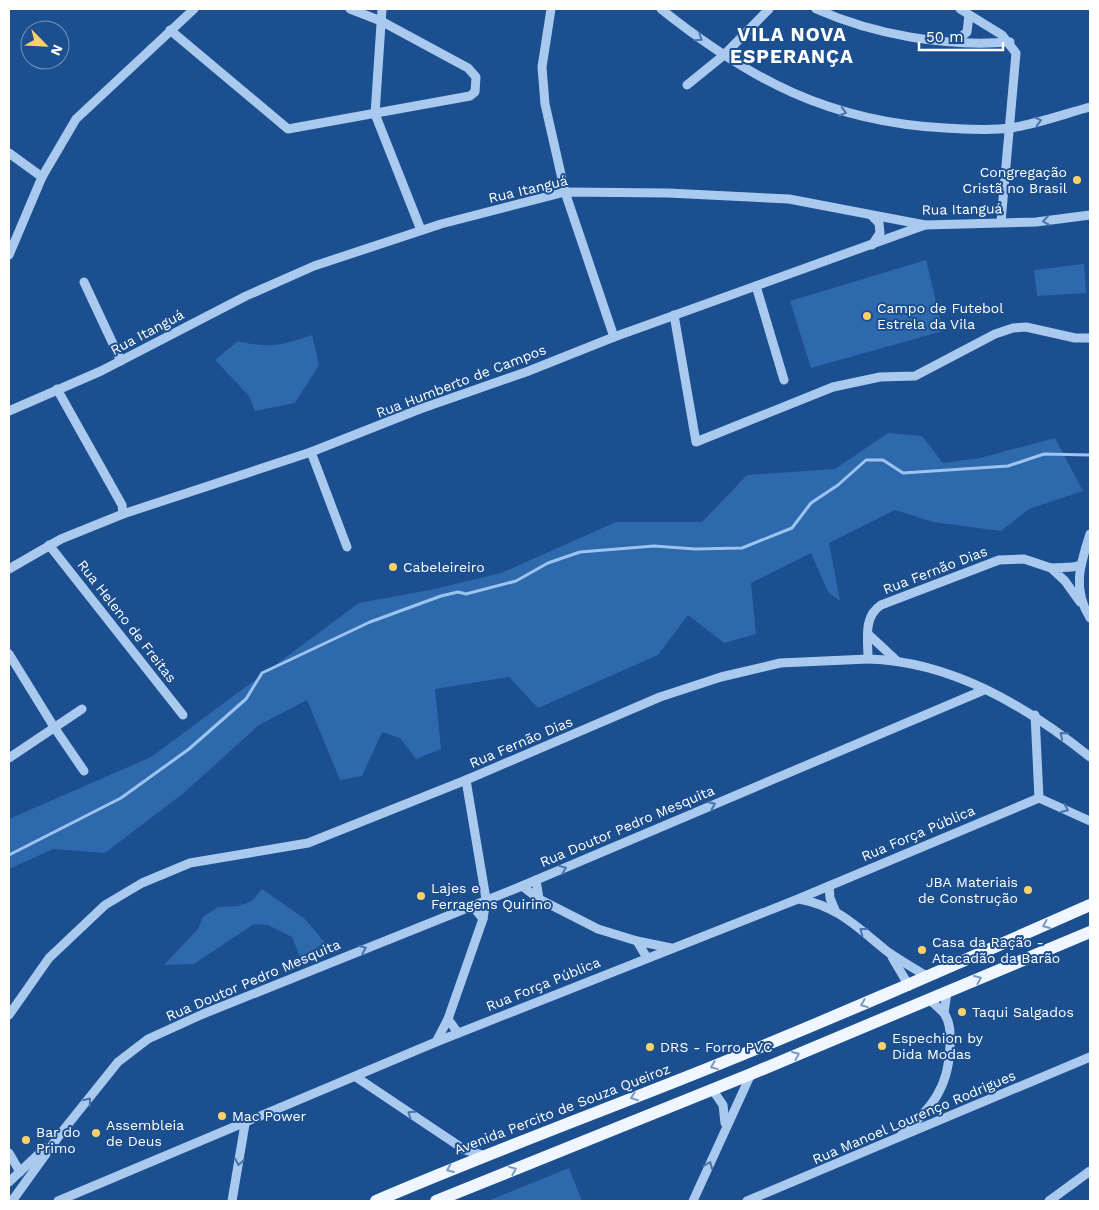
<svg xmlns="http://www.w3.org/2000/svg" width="1099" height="1210" font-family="'Work Sans',sans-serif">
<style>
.green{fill:#2e69ad}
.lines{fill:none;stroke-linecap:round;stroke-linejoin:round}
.stream{stroke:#9cc4f0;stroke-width:3}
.minor{stroke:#a9c9ee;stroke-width:9}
.major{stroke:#f0f6ff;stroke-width:12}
.oneway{stroke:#4674ac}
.oneway2{stroke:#7b9ac1}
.poi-dot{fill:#ffd166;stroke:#1b4f8f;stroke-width:2}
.labels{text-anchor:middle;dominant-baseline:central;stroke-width:4;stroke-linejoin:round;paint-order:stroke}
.poi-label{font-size:14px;fill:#fff;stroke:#1b4f8f;text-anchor:start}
.street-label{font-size:14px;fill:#fff;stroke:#1b4f8f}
.district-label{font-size:19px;font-weight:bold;letter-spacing:1px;fill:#fff;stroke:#1b4f8f}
</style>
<rect width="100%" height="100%" fill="#1b4f8f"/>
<g class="green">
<path d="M926,260l17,71 -132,37 -21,-67z"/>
<path d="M1084,264l2,29 -49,3 -3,-26z"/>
<path d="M312,335l7,30 -24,38 -40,8 -6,-15 -34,-36 23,-19c30,8 45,4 74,-6z"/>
<path d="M888,433l34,3 21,27 37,-5 75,-20 28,53 -54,18 -28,22 -68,-9 -38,-12 -66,33 11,58 -12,-9 -17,-39 -60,30 5,51 -32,9 -36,-28 -30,40 -120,53 -29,-31 -74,12 6,60 -25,10 -16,-21 -18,-6 -20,44 -22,4 -33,-80 -48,25 -74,67 -80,61 -52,-4 -44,20v-50l142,-62 208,-154 71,-13 71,-17 115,-51h86l45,-47 88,-6z"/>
<path d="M262,889l43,30 20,24 -25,14 -8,-20 -24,-12 -14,-1 -60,40 -30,1 34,-36 5,-12 15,-10 20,-1 14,-5z"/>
<path d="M569,1168l13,33h-94z"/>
</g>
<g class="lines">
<path class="stream" d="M9,855l112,-57 68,-49 57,-50 16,-26 108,-51 71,-26 17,-4 8,2 50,-13 32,-18 32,-11 74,-6 41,3 47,-1 50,-20 19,-25 27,-18 28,-25h17l20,13 105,-7 36,-12 46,1"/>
<g class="minor">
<path d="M382,9l-7,105 46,116"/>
<path d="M551,9l-9,58 3,37 20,88 49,145"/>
<path d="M661,9c89,71 169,113 284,119 21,1 44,3 65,0 27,-4 54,-14 80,-21"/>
<path d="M816,9c59,26 129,38 194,33"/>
<path d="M960,9l42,26 14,18 -15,169"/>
<path d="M170,30l118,99 182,-33 5,-4 1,-15 -8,-9 -87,-47 -31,-12"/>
<path d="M956,41l11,-9 2,-17"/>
<path d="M687,85l37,-30 45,-46"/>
<path d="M9,153l33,24"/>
<path d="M872,216l7,7 1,10 -8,12"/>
<path d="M9,255l33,-78 34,-58 118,-110"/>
<path d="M84,282l37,79"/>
<path d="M756,286l28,94"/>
<path d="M674,315l22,127 137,-55 47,-10 35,-1 80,-42 18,-6 13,-1 49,11h15"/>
<path d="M57,389l65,116 1,9"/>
<path d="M9,411l92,-40 145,-75 68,-30 127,-42 124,-32 103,1 121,6 136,26 111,-3 54,-7"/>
<path d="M311,452l36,95"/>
<path d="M1090,534c-10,31 -18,55 0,84"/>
<path d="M49,545l134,170"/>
<path d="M9,569l52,-30 62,-25 188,-62 109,-43 106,-37 88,-35 311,-112"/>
<path d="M1080,602l-15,-21 -14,-13 22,-1 8,-2"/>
<path d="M868,634l28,26"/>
<path d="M9,654l45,73 30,44"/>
<path d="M868,659c83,2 158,47 222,98"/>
<path d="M1035,715l4,83"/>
<path d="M9,758l73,-49"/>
<path d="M1039,798l51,23"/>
<path d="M522,886l17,13 -3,-19"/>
<path d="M829,886l1,12 5,12"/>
<path d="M539,899l59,30 39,12"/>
<path d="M799,899c39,7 59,29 89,53 13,9 27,17 40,25"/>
<path d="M466,908l9,1 8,10 3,-20 -20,-119"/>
<path d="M892,957l17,29"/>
<path d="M647,958l-10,-17 34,7"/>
<path d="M930,1000l14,13 3,-21"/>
<path d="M9,1015l40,-57 56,-53 37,-22 48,-20 118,-20 158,-63 194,-83 61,-20 59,-14 88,-4c0,-20 -5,-42 13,-54l118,-45 25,-1 27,9"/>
<path d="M448,1019l35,-100"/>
<path d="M436,1042l12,-23 10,14"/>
<path d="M356,1077l109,73 18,5"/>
<path d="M712,1089l11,16 2,18"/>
<path d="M902,1134c30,-26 47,-47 48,-88 0,-13 1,-22 -6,-33"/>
<path d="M9,1153l11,19"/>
<path d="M9,1182l36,-34"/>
<path d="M12,1201l49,-68 57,-71 30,-23 55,-25 319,-128 462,-196"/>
<path d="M58,1201l378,-159 362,-143 241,-101"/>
<path d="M232,1201l13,-77"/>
<path d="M693,1201l58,-127"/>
<path d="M747,1201l343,-144"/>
<path d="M1049,1201l41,-30"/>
</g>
<g class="major">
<path d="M376,1201c100,-43 202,-81 303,-121 139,-55 275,-115 411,-175"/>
<path d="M436,1201l315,-127 339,-142"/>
</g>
</g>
<defs><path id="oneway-chevron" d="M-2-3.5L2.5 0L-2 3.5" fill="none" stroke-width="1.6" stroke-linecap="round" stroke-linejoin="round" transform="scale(1.25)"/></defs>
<g class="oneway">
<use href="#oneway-chevron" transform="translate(699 38) rotate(34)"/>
<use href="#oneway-chevron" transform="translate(843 112) rotate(15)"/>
<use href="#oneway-chevron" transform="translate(1038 121) rotate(-15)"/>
<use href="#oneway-chevron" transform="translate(1046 221) rotate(172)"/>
<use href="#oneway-chevron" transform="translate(1063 735) rotate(-141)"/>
<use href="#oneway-chevron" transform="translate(712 805) rotate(-23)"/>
<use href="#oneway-chevron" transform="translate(1065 809) rotate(24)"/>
<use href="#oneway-chevron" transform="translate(563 869) rotate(-22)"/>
<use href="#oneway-chevron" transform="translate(863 931) rotate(-142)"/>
<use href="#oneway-chevron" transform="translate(363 949) rotate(-22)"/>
<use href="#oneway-chevron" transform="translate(88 1101) rotate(-51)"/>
<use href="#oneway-chevron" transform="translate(411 1114) rotate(-146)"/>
<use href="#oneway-chevron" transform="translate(239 1162) rotate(100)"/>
<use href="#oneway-chevron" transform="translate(709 1165) rotate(-67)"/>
</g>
<g class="oneway2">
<use href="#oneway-chevron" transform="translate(1046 925) rotate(156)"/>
<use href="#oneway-chevron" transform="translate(978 979) rotate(-23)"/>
<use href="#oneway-chevron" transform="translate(864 1004) rotate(158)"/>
<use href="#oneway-chevron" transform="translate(796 1055) rotate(-23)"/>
<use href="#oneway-chevron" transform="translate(714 1066) rotate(158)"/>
<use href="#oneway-chevron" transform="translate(634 1097) rotate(159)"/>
<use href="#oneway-chevron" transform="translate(450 1169) rotate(157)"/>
<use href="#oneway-chevron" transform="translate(513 1170) rotate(-22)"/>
</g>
<g class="poi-dot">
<circle cx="1077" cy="180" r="5"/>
<circle cx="867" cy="316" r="5"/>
<circle cx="393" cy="567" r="5"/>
<circle cx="1028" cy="890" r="5"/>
<circle cx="421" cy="896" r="5"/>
<circle cx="922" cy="950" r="5"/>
<circle cx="962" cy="1012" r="5"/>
<circle cx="882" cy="1046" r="5"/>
<circle cx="650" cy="1047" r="5"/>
<circle cx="222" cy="1116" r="5"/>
<circle cx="96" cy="1133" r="5"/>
<circle cx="26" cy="1140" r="5"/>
</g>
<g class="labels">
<g class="poi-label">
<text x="1067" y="172" text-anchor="end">Congregação<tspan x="1067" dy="16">Cristã no Brasil</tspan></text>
<text x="877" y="308">Campo de Futebol<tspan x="877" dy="16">Estrela da Vila</tspan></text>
<text x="403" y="567">Cabeleireiro</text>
<text x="1018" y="882" text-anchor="end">JBA Materiais<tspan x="1018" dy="16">de Construção</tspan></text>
<text x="431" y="888">Lajes e<tspan x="431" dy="16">Ferragens Quirino</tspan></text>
<text x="932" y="942">Casa da Ração -<tspan x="932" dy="16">Atacadão da Barão</tspan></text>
<text x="972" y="1012">Taqui Salgados</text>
<text x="892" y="1038">Espechion by<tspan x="892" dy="16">Dida Modas</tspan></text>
<text x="660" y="1047">DRS - Forro PVC</text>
<text x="232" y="1116">Mac Power</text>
<text x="106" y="1125">Assembleia<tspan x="106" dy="16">de Deus</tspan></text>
<text x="36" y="1132">Bar do<tspan x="36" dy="16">Primo</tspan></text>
</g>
<g class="street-label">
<text transform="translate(528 189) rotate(-13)">Rua Itanguá</text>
<text transform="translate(962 209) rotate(-1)">Rua Itanguá</text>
<text transform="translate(147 332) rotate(-28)">Rua Itanguá</text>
<text transform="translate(461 381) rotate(-21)">Rua Humberto de Campos</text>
<text transform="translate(935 570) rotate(-21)">Rua Fernão Dias</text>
<text transform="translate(127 621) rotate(52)">Rua Heleno de Freitas</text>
<text transform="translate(521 742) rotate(-23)">Rua Fernão Dias</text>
<text transform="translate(627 826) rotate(-23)">Rua Doutor Pedro Mesquita</text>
<text transform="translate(918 833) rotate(-23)">Rua Força Pública</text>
<text transform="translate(253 980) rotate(-23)">Rua Doutor Pedro Mesquita</text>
<text transform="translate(543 984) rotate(-22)">Rua Força Pública</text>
<text transform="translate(562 1109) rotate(-21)">Avenida Percito de Souza Queiroz</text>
<text transform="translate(914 1117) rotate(-23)">Rua Manoel Lourenço Rodrigues</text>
</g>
<g class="district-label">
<text x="792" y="34">VILA NOVA<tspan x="792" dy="22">ESPERANÇA</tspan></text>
</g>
</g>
<rect width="1099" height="1210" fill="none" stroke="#ffffff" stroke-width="20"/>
<g transform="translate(45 45) rotate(114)"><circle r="24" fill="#1b4f8f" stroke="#7695bc"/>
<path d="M0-4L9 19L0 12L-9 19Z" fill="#ffd166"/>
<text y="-8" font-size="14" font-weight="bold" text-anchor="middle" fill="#ffffff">N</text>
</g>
<path d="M919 42v8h84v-8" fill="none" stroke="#ffffff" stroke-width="2.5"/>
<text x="926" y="42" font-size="15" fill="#ffffff" stroke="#1b4f8f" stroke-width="4" paint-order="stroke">50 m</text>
</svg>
